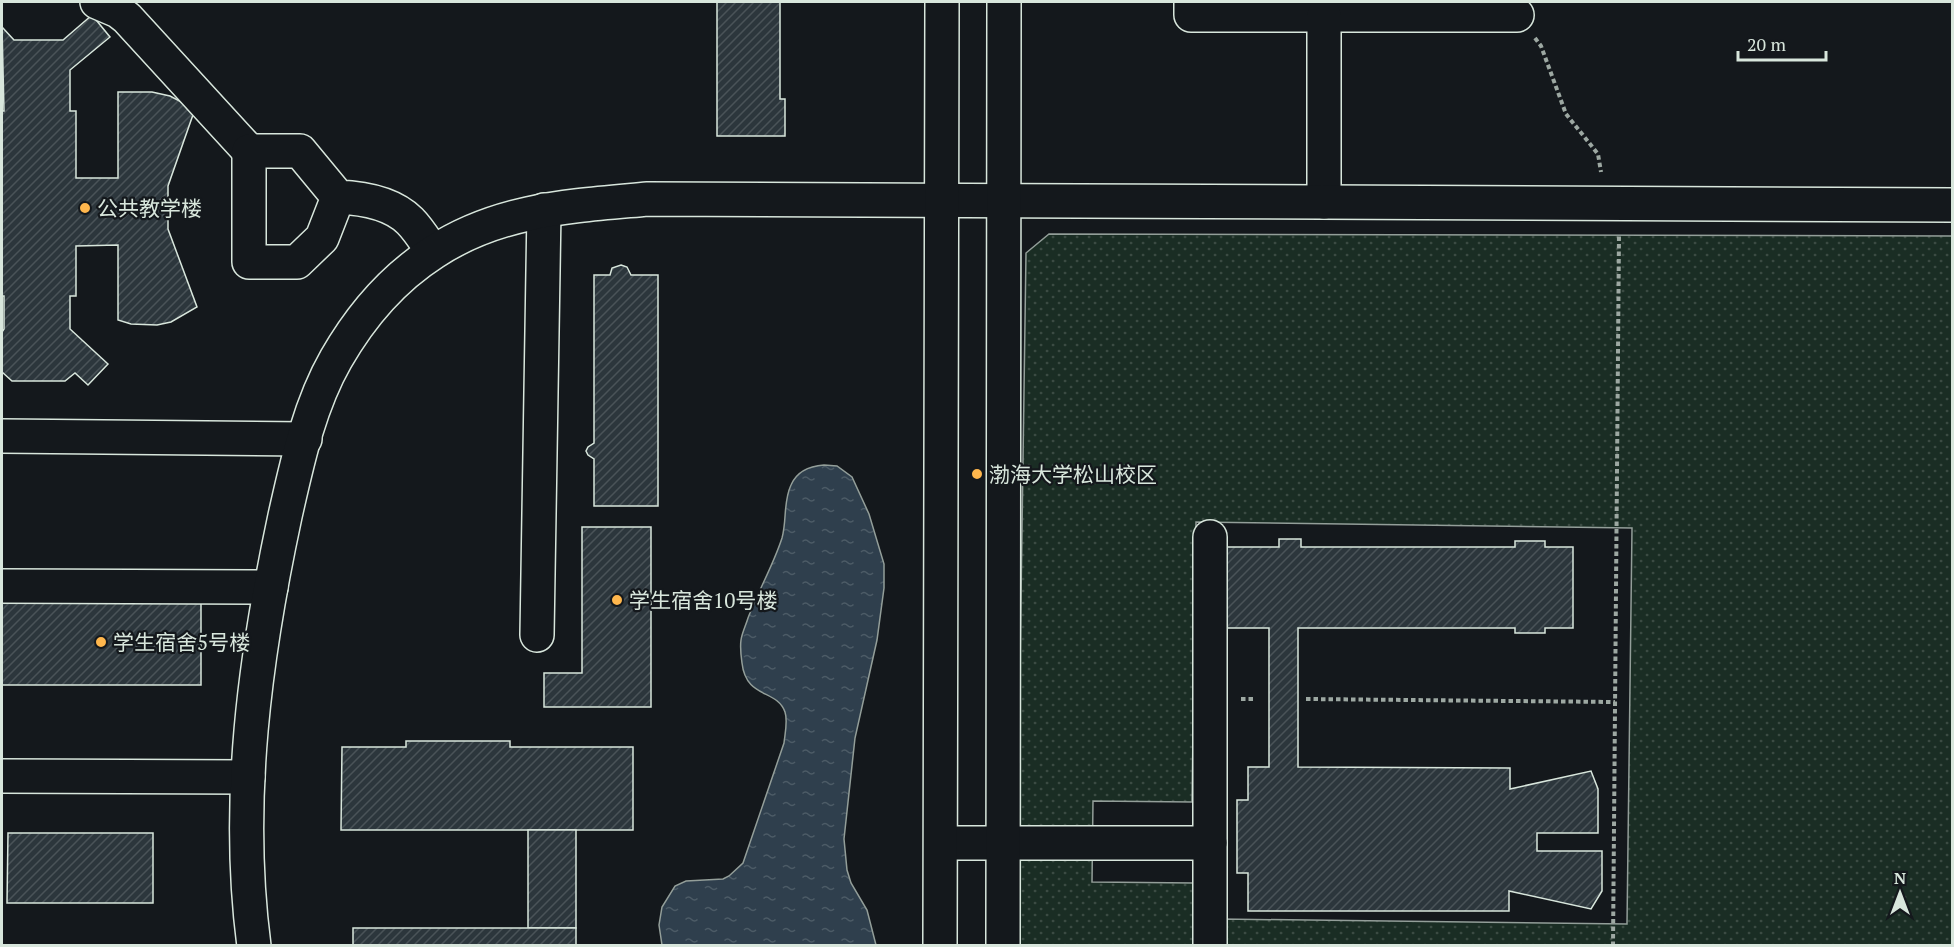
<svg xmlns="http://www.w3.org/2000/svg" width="1954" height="947" font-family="'PT Serif','Noto Sans SC',serif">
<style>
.grass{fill:url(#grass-dots);stroke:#939e99;stroke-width:1.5}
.water{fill:url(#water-ripples);stroke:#939e99;stroke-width:1.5}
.building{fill:url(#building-hatch);stroke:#d8e6dc;stroke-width:1.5}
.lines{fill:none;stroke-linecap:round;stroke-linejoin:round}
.minor-casing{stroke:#d8e6dc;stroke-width:36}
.path{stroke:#9da8a2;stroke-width:4;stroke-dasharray:4.5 3;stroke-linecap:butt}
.minor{stroke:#14181c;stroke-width:33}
.poi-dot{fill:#ffb74d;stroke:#14181c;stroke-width:2}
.labels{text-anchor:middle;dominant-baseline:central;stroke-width:4.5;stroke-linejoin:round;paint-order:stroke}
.poi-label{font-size:21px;fill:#d8e6dc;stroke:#14181c;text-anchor:start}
</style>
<defs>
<pattern id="grass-dots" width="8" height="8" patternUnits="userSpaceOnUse" patternTransform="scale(1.5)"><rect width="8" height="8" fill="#1a2d24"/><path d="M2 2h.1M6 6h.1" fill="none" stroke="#3b4b43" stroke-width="1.8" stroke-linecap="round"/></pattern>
<pattern id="water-ripples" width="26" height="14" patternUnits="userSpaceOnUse" patternTransform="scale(1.5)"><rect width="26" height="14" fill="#2f3f4d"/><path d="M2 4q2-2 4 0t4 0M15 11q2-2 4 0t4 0" fill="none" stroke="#4c5b66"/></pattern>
<pattern id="building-hatch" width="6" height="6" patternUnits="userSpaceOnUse" patternTransform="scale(1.5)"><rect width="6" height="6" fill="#2c363c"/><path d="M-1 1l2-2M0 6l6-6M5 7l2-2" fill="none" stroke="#4a5358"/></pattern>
</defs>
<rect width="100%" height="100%" fill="#14181c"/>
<path class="grass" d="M1049,234l903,2v709h-731v-26l406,5 5,-396 -436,-6 -4,280 -99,-1 -1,81 102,1v62l-178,1 10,-693z"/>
<path class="water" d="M824,465l13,1 15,11 17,37 15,50v24l-7,52 -22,98 -11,101 3,31 4,13 16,27 9,35h-214l-3,-20 3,-18 13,-21 11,-5 37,-2 6,-3 14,-13 41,-120c1,-9 4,-22 1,-31 -8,-23 -39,-13 -43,-49 -1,-7 -2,-16 -1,-23 1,-7 5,-15 7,-22 10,-27 25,-52 34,-80 5,-18 1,-36 9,-53 6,-14 19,-19 33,-20z"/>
<g class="building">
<path d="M717,2h63v97h5v37h-68z"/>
<path d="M92,15l18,22 -40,33v41h6v67h42v-86h34l18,4 25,13 -27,77v43l29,78 -26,15 -14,3 -26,-1 -13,-4v-75l-42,1v50h-6v33l38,35 -20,21 -13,-12 -10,8h-53l-10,-9v-40l2,-3v-33h-2v-185h2l-2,-84 12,13h49z"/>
<path d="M621,265l6,2 4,8h27v231h-64v-47l-6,-4 -2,-4 2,-4 6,-4v-168h16l2,-7z"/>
<path d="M582,527h69v180h-107v-34h38z"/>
<path d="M1279,539h22v8h214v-6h30v6h28v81h-28v5h-30v-5h-217v139l212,1v21l81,-18 7,18v44h-61v18h65v40l-11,18 -82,-18v20h-261v-38h-11v-73h11v-33h21v-139h-44v-81h54z"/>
<path d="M201,598v87h-199v-86z"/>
<path d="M406,741h104v6h123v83h-292l1,-83h64z"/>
<rect x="528" y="830" width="48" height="98"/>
<path d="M8,833h145v70h-146z"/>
<rect x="353" y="928" width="223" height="18"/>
</g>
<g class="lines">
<g class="minor-casing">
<g id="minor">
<path d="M97,2l21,9 9,7 122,133"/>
<path d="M1191,2v13h326"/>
<path d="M1324,15v187"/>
<path d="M338,197l-16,41 -25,24h-48v-111h51l38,46c24,1 54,6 72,24 9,9 16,21 23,31"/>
<path d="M2,436l303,3"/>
<path d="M2,586l269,1"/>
<path d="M537,635l7,-425"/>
<path d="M2,776l246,1"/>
<path d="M941,843h269"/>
<path d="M254,946c-19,-144 1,-290 31,-430 12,-53 24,-110 51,-157 24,-42 56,-80 98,-107 66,-43 138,-46 214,-53l1304,6"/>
<path d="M940,946l2,-944"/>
<path d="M1003,946l1,-944"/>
<path d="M1210,946v-409"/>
</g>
</g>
<g class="path">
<path d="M1535,38l6,8 25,68 32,40 3,18"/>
<path d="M1241,699h14"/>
<path d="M1306,699l309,3"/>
<path d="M1613,946l6,-712"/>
</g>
<use href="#minor" class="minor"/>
</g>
<g class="poi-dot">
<circle cx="85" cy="208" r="6"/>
<circle cx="977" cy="474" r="6"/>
<circle cx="617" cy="600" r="6"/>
<circle cx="101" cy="642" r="6"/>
</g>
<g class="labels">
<g class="poi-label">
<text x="97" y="208">公共教学楼</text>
<text x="989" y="474">渤海大学松山校区</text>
<text x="629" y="600">学生宿舍10号楼</text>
<text x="113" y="642">学生宿舍5号楼</text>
</g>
</g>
<rect width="1954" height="947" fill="none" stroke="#d8e6dc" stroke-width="6"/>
<g transform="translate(1900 893)" stroke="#14181c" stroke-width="4.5" paint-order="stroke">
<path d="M0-4.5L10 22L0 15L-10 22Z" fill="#d8e6dc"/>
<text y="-9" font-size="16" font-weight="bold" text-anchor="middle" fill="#d8e6dc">N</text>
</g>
<path d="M1738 51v9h88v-9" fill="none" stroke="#d8e6dc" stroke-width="3"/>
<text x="1747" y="51" font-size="18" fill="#d8e6dc" stroke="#14181c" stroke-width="4.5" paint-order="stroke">20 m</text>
</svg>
